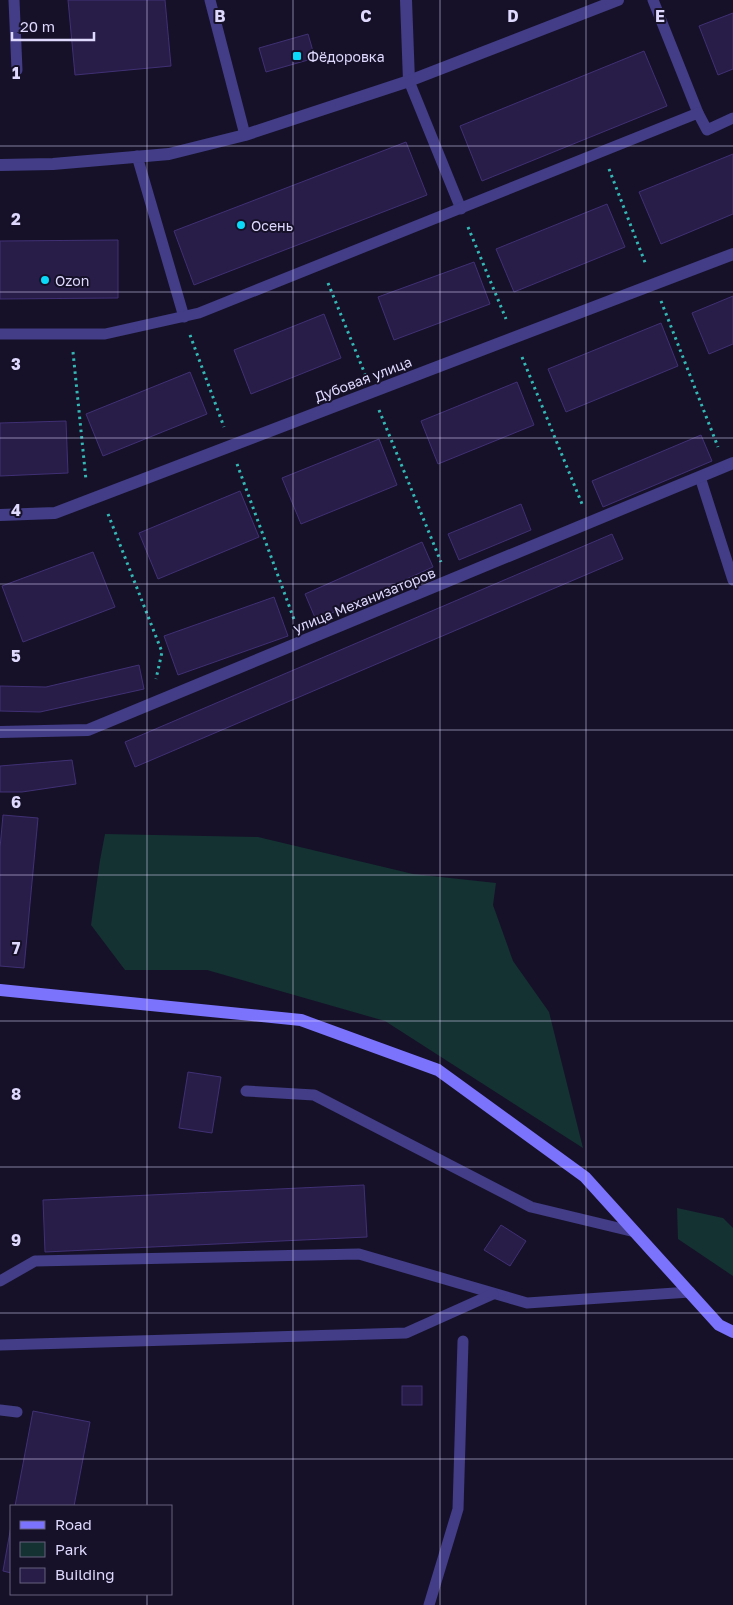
<svg xmlns="http://www.w3.org/2000/svg" width="733" height="1605" font-family="'Golos Text',sans-serif">
<style>
.green{fill:#143232}
.building{fill:#281d49;stroke:#403074}
.lines{fill:none;stroke-linecap:round;stroke-linejoin:round}
.path{stroke:#33b8b5;stroke-width:3;stroke-dasharray:2.5 4;stroke-linecap:butt}
.lane{stroke:#423d86;stroke-width:11}
.street{stroke:#423d86;stroke-width:12}
.secondary{stroke:#7b73fc;stroke-width:12}
.grid{fill:none;stroke:#dfd9fe;stroke-width:1;stroke-opacity:0.55}
.poi-dot{fill:#0ad9f9;stroke:#161128;stroke-width:2}
.labels{text-anchor:middle;dominant-baseline:central;stroke-width:4;stroke-linejoin:round;paint-order:stroke}
.poi-label{font-size:14px;fill:#dfd9fe;stroke:#161128;text-anchor:start}
.street-label{font-size:14px;fill:#dfd9fe;stroke:#161128}
.grid-label{font-size:16px;text-anchor:middle;font-weight:bold;fill:#dfd9fe;stroke:#161128;stroke-width:4;stroke-linejoin:round;paint-order:stroke}
</style>
<rect width="100%" height="100%" fill="#161128"/>
<g class="green">
<path d="M105,834l153,3 155,37 83,9 -3,22 20,56 36,51 34,136 -198,-127 -178,-51h-82l-34,-45 9,-65z"/>
<path d="M677,1208l46,10 10,10v48l-55,-37z"/>
</g>
<g class="building">
<path d="M68,0h97l6,66 -96,9z"/>
<path d="M733,13v56l-15,6 -19,-49z"/>
<path d="M308,34l7,24 -49,14 -7,-24z"/>
<path d="M644,51l23,55 -185,75 -22,-55z"/>
<path d="M406,142l21,53 -233,90 -20,-54z"/>
<path d="M733,154v60l-72,30 -22,-52z"/>
<path d="M607,204l18,43 -111,45 -18,-43z"/>
<path d="M118,240v58l-118,1v-58z"/>
<path d="M474,262l16,42 -96,36 -16,-43z"/>
<path d="M733,296v48l-24,10 -17,-41z"/>
<path d="M324,314l17,44 -90,36 -17,-44z"/>
<path d="M661,323l17,43 -112,46 -18,-43z"/>
<path d="M190,372l17,42 -104,42 -17,-42z"/>
<path d="M517,382l17,43 -96,39 -17,-43z"/>
<path d="M66,421l2,52 -68,3v-53z"/>
<path d="M701,435l11,26 -109,46 -11,-26z"/>
<path d="M379,439l18,46 -96,39 -19,-46z"/>
<path d="M240,491l19,46 -101,42 -19,-46z"/>
<path d="M521,504l10,26 -72,30 -11,-26z"/>
<path d="M612,534l11,25 -488,208 -10,-25z"/>
<path d="M422,542l11,25 -117,53 -11,-26z"/>
<path d="M93,552l22,55 -92,35 -21,-56z"/>
<path d="M274,597l14,39 -110,39 -14,-39z"/>
<path d="M139,665l5,24 -104,23 -40,-1v-25l46,1z"/>
<path d="M72,760l4,24 -54,8h-22v-26z"/>
<path d="M3,815l35,3 -14,150 -24,-2v-118z"/>
<path d="M188,1072l33,5 -9,56 -33,-5z"/>
<path d="M364,1185l3,52 -322,15 -2,-52z"/>
<path d="M501,1225l25,16 -16,25 -26,-16z"/>
<rect x="402" y="1386" width="20" height="19"/>
<path d="M33,1411l57,11 -16,84h-59z"/>
<path d="M11,1526v47l-8,-2z"/>
</g>
<g class="lines">
<g class="path">
<path d="M609,169l37,96"/>
<path d="M468,227l38,92"/>
<path d="M328,283l37,91"/>
<path d="M661,301l57,146"/>
<path d="M190,335l34,92"/>
<path d="M73,352l13,128"/>
<path d="M522,357l60,147"/>
<path d="M379,410l62,152"/>
<path d="M237,464l58,158"/>
<path d="M108,514l54,138 -6,27"/>
</g>
<g class="lane">
<path d="M14,0l3,70"/>
<path d="M210,0l35,135"/>
<path d="M653,0l45,113"/>
<path d="M409,81l52,128"/>
<path d="M137,156l47,161"/>
<path d="M0,334h105l94,-21 499,-200 9,17 26,-12"/>
<path d="M700,477l33,103"/>
<path d="M246,1091l68,4 217,112 104,25"/>
<path d="M0,1281l35,-20 324,-7 168,49 163,-11"/>
<path d="M0,1345l406,-12 87,-39"/>
<path d="M0,1410l17,2"/>
<path d="M429,1605l29,-96 5,-168"/>
</g>
<g class="street">
<path d="M406,0l3,81"/>
<path d="M0,165l53,-1 116,-10 76,-19 164,-54 209,-81"/>
<path d="M0,515l55,-2 678,-259"/>
<path d="M0,732l88,-2 645,-267"/>
</g>
<path class="secondary" d="M0,990l301,30 137,50 147,107 134,148 14,7"/>
</g>
<path class="grid" d="M147,0v1506M293,0v1605M440,0v1605M586,0v1605M0,146h733M0,292h733M0,438h733M0,584h733M0,730h733M0,875h733M0,1021h733M0,1167h733M0,1313h733M0,1459h733M147,1594v11"/>
<g class="poi-dot">
<rect x="292" y="51" width="10" height="10" rx="2.5"/>
<circle cx="241" cy="225" r="5"/>
<circle cx="45" cy="280" r="5"/>
</g>
<g class="labels">
<g class="poi-label">
<text x="307" y="56">Фёдоровка</text>
<text x="251" y="225">Осень</text>
<text x="55" y="280">Ozon</text>
</g>
<g class="street-label">
<text transform="translate(363 379) rotate(-21)">Дубовая улица</text>
<text transform="translate(364 600) rotate(-22)">улица Механизаторов</text>
</g>
</g>
<g class="grid-label">
<text x="220" y="22">B</text>
<text x="366" y="22">C</text>
<text x="513" y="22">D</text>
<text x="660" y="22">E</text>
<text x="16" y="79">1</text>
<text x="16" y="225">2</text>
<text x="16" y="370">3</text>
<text x="16" y="516">4</text>
<text x="16" y="662">5</text>
<text x="16" y="808">6</text>
<text x="16" y="954">7</text>
<text x="16" y="1100">8</text>
<text x="16" y="1246">9</text>
</g>
<rect x="10" y="1505" width="162" height="90" fill="#161128" stroke="#66617e"/>
<rect x="20" y="1521" width="25" height="8" fill="#7b73fc" stroke="#66617e"/>
<text x="55" y="1530" font-size="15" fill="#dfd9fe">Road</text>
<rect x="20" y="1542" width="25" height="15" fill="#143232" stroke="#66617e"/>
<text x="55" y="1555" font-size="15" fill="#dfd9fe">Park</text>
<rect x="20" y="1568" width="25" height="15" fill="#281d49" stroke="#66617e"/>
<text x="55" y="1580" font-size="15" fill="#dfd9fe">Building</text>
<path d="M12 32v8h82v-8" fill="none" stroke="#dfd9fe" stroke-width="2.5"/>
<text x="20" y="32" font-size="15" fill="#dfd9fe" stroke="#161128" stroke-width="4" paint-order="stroke">20 m</text>
</svg>
